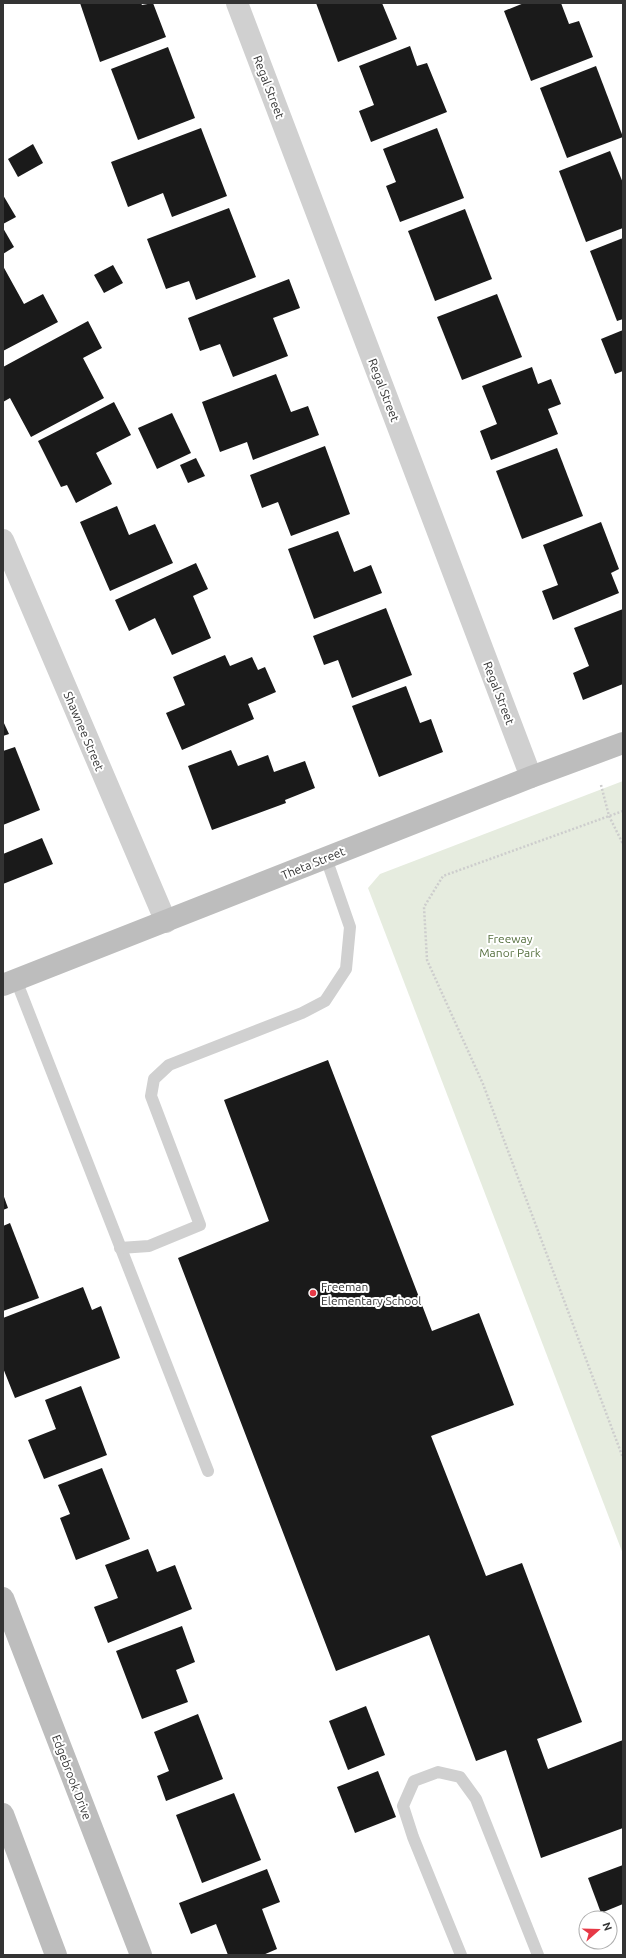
<svg xmlns="http://www.w3.org/2000/svg" width="626" height="1958" font-family="Ubuntu,sans-serif">
<style>
.green{fill:#e6ecdf}
.building{fill:#1a1a1a}
.lines{fill:none;stroke-linecap:round;stroke-linejoin:round}
.path{stroke:#cdcdcd;stroke-width:2.5;stroke-dasharray:2 2;stroke-linecap:butt}
.lane{stroke:#d0d0d0;stroke-width:12}
.street{stroke:#d0d0d0;stroke-width:22}
.secondary{stroke:#bdbdbd;stroke-width:22}
.poi-dot{fill:#e63946;stroke:#fff;stroke-width:1.5}
.labels{text-anchor:middle;dominant-baseline:central;stroke-width:4;stroke-linejoin:round;paint-order:stroke}
.street-label{font-size:12px;fill:#333;stroke:#fff}
.park-label{font-size:12px;fill:#56703f;stroke:#fff}
.poi-label{font-size:12px;fill:#333;stroke:#fff;text-anchor:start}
</style>
<rect width="100%" height="100%" fill="#fff"/>
<path class="green" d="M623,781v773l-255,-666 12,-14z"/>
<g class="building">
<path d="M80,3h61l1,2 11,-2 13,34 -66,25z"/>
<path d="M316,3h66l15,36 -59,23z"/>
<path d="M524,3h37l8,21 10,-3 14,36 -62,24 -27,-70z"/>
<path d="M410,46l7,20 10,-3 20,49 -76,30 -12,-31 15,-6 -15,-39z"/>
<path d="M168,47l27,71 -57,22 -27,-71z"/>
<path d="M596,66l27,71 -56,21 -27,-70z"/>
<path d="M201,128l26,68 -55,21 -9,-24 -35,14 -17,-45z"/>
<path d="M437,128l27,70 -64,24 -14,-36 10,-4 -13,-33z"/>
<path d="M33,144l10,19 -25,14 -10,-18z"/>
<path d="M610,151l13,32v45l-37,14 -27,-71z"/>
<path d="M3,195l13,22 -13,7z"/>
<path d="M229,208l27,69 -60,23 -7,-19 -23,8 -19,-50z"/>
<path d="M465,209l27,70 -57,22 -27,-70z"/>
<path d="M3,228l11,19 -11,7z"/>
<path d="M623,238v81l-6,2 -27,-70z"/>
<path d="M113,265l10,18 -19,10 -10,-18z"/>
<path d="M3,266l21,38 19,-10 15,28 -55,29z"/>
<path d="M289,279l11,29 -27,10 15,38 -55,21 -13,-33 -20,7 -12,-33z"/>
<path d="M497,294l25,63 -60,23 -25,-63z"/>
<path d="M88,321l14,27 -19,10 21,40 -73,39 -21,-39 -7,4v-35z"/>
<path d="M623,330v41l-8,3 -14,-35z"/>
<path d="M532,367l6,17 13,-5 10,25 -13,5 10,25 -67,26 -11,-29 17,-7 -15,-38z"/>
<path d="M276,374l15,38 17,-6 11,29 -66,25 -6,-18 -27,10 -18,-50z"/>
<path d="M114,402l17,33 -35,18 16,31 -36,19 -9,-18 -6,2 -23,-46z"/>
<path d="M172,413l19,40 -34,16 -19,-41z"/>
<path d="M325,446l25,68 -59,22 -13,-34 -16,6 -12,-33z"/>
<path d="M557,448l26,68 -61,23 -26,-68z"/>
<path d="M196,458l9,18 -17,7 -8,-18z"/>
<path d="M117,506l12,29 26,-11 18,39 -63,28 -30,-69z"/>
<path d="M601,522l18,47 -8,4 8,20 -66,27 -11,-29 16,-6 -15,-40z"/>
<path d="M338,531l16,41 17,-7 11,28 -68,26 -26,-70z"/>
<path d="M196,563l12,26 -15,7 18,42 -39,17 -17,-37 -26,13 -14,-31z"/>
<path d="M386,608l26,67 -60,23 -14,-38 -14,5 -11,-29z"/>
<path d="M623,609v75l-40,16 -10,-27 16,-7 -15,-38z"/>
<path d="M225,655l5,11 22,-9 6,13 7,-3 11,25 -28,12 6,15 -72,31 -16,-37 19,-8 -12,-28z"/>
<path d="M406,686l14,37 11,-4 12,33 -64,25 -27,-71z"/>
<path d="M3,721l6,13 -6,2z"/>
<path d="M15,747l25,63 -37,15v-74z"/>
<path d="M231,750l7,16 30,-11 6,17 31,-11 10,27 -30,12 1,3 -74,27 -24,-64z"/>
<path d="M42,838l11,26 -50,20v-30z"/>
<path d="M328,1060l104,271 47,-18 35,92 -83,31 55,140 36,-13 60,159 -45,17 11,30 75,-29v88l-82,30 -35,-108 -30,11 -47,-126 -93,36 -158,-413 91,-37 -45,-121z"/>
<path d="M3,1194l5,14 -5,2z"/>
<path d="M10,1223l29,75 -36,13v-85z"/>
<path d="M83,1287l9,23 9,-4 19,52 -105,40 -12,-30v-50z"/>
<path d="M81,1386l26,69 -63,24 -16,-39 28,-11 -11,-29z"/>
<path d="M102,1468l28,71 -54,21 -16,-42 10,-4 -12,-29z"/>
<path d="M148,1549l9,23 18,-7 17,44 -84,34 -14,-36 24,-9 -13,-33z"/>
<path d="M182,1626l13,36 -19,8 12,32 -46,17 -26,-68z"/>
<path d="M366,1706l19,49 -37,15 -19,-49z"/>
<path d="M198,1714l25,65 -57,22 -9,-25 12,-5 -15,-39z"/>
<path d="M378,1771l18,46 -41,16 -18,-46z"/>
<path d="M234,1793l27,67 -59,23 -26,-68z"/>
<path d="M623,1865v39l-22,9 -13,-35z"/>
<path d="M267,1869l13,33 -18,7 15,40 -14,6h-35l-12,-31 -25,10 -12,-31z"/>
</g>
<g class="lines">
<g class="path">
<path d="M601,785l8,31 14,28"/>
<path d="M623,811l-180,65 -19,31 3,53 56,124 140,374"/>
</g>
<g class="lane">
<path d="M16,980l192,491"/>
<path d="M120,1248l29,-2 51,-21 -49,-129 3,-17 15,-14 133,-52 23,-12 21,-32 4,-42 -24,-69"/>
<path d="M461,1955l-48,-118 -10,-31 11,-25 24,-9 22,5 16,22 62,156"/>
</g>
<g class="street">
<path d="M237,3l294,774"/>
<path d="M3,540l163,382"/>
</g>
<g class="secondary">
<path d="M3,985l528,-208 92,-34"/>
<path d="M3,1598l138,357"/>
<path d="M3,1814l53,141"/>
</g>
</g>
<circle class="poi-dot" cx="313" cy="1293" r="4"/>
<g class="labels">
<g class="street-label">
<text transform="translate(269 87) rotate(69)">Regal Street</text>
<text transform="translate(384 390) rotate(69)">Regal Street</text>
<text transform="translate(499 693) rotate(69)">Regal Street</text>
<text transform="translate(84 731) rotate(67)">Shawnee Street</text>
<text transform="translate(313 863) rotate(-22)">Theta Street</text>
<text transform="translate(72 1777) rotate(69)">Edgebrook Drive</text>
</g>
<g class="park-label">
<text x="510" y="938">Freeway<tspan x="510" dy="14">Manor Park</tspan></text>
</g>
<g class="poi-label">
<text x="321" y="1286">Freeman<tspan x="321" dy="14">Elementary School</tspan></text>
</g>
</g>
<rect width="626" height="1958" fill="none" stroke="#333333" stroke-width="8"/>
<g transform="translate(598 1930) rotate(70)"><circle r="19" fill="#ffffff" stroke="#adadad"/>
<path d="M0-3L7 15L0 10L-7 15Z" fill="#e63946"/>
<text y="-6" font-size="11" font-weight="bold" text-anchor="middle" fill="#333333">N</text>
</g>
</svg>
